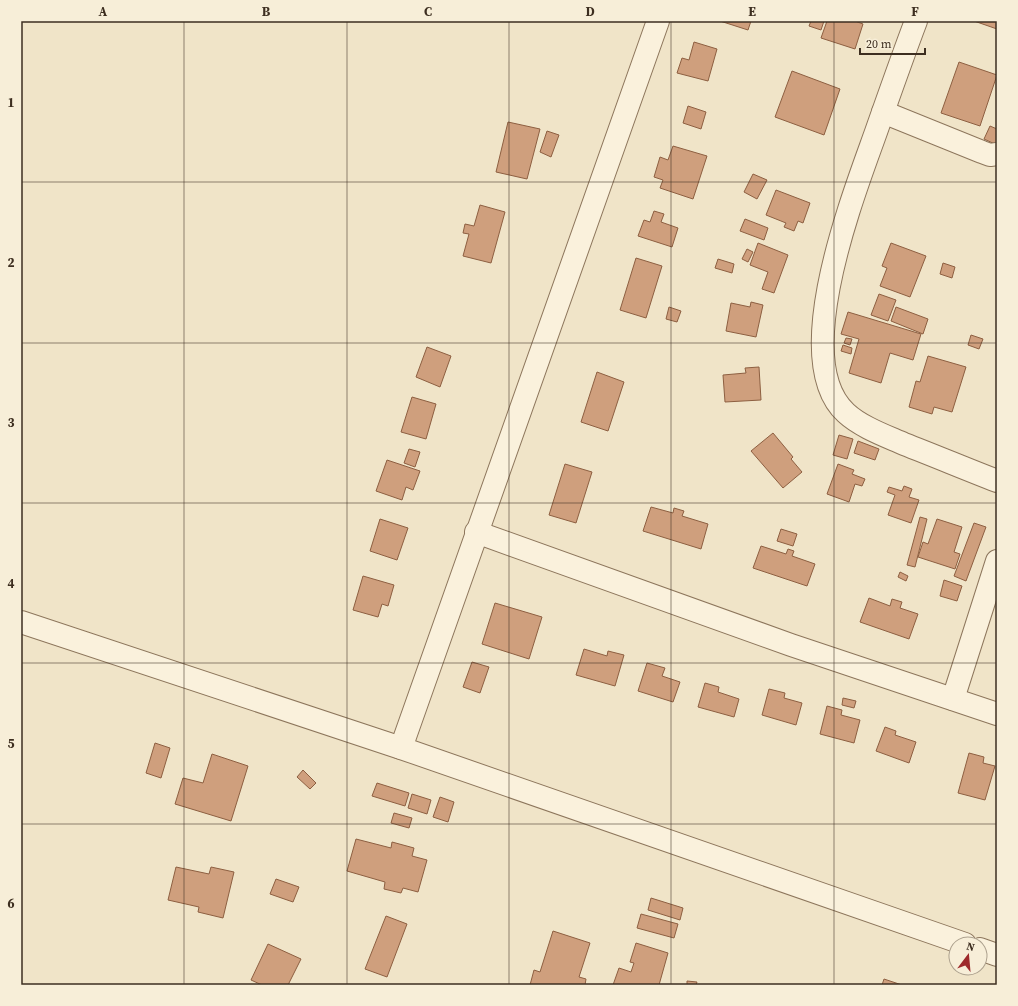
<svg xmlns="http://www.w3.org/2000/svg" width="1018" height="1006" font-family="'Source Serif 4',serif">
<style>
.building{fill:#cf9f7d;stroke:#8d5f41}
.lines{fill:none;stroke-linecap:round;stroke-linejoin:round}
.street-casing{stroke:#8d765c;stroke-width:24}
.street{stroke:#faf1dc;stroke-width:22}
.grid{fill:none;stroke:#3d2e20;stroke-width:1;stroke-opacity:0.55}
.neatline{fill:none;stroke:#3d2e20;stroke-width:1.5}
.grid-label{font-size:13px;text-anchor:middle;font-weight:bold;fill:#3d2e20}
</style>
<rect width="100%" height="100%" fill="#f0e4c8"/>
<g class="building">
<path d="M720,21h31l-3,9z"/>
<path d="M811,21h13l-3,9 -12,-4z"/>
<path d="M827,21h28l8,3 -8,25 -34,-11z"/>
<path d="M974,21h23v8z"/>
<path d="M694,42l23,7 -9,32 -31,-8 5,-15 7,2z"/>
<path d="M959,62l38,13 -17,51 -39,-13z"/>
<path d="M792,71l48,18 -16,46 -49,-18z"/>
<path d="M688,106l18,6 -5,17 -18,-6z"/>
<path d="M508,122l32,7 -13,50 -31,-7z"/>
<path d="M990,126l7,3v16l-13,-6z"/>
<path d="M547,131l12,4 -8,22 -11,-5z"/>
<path d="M673,146l34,10 -14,43 -33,-11 3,-8 -9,-3 6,-20 8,3z"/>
<path d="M753,174l14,6 -10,19 -13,-7z"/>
<path d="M776,190l34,13 -7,20 -5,-2 -4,10 -10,-4 2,-4 -20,-8z"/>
<path d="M480,205l25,7 -14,51 -28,-7 6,-22 -6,-1 2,-9 9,2z"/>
<path d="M654,211l10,3 -3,8 17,6 -6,19 -34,-11 6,-16 6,2z"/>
<path d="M745,219l23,9 -4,12 -24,-9z"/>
<path d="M758,243l30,12 -14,38 -12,-4 6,-17 -18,-7z"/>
<path d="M891,243l35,13 -16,41 -30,-11 7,-18 -5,-2z"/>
<path d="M747,249l6,3 -5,10 -6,-3z"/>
<path d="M636,258l26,8 -16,52 -26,-8z"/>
<path d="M718,259l16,5 -2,9 -17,-5z"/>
<path d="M943,263l12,4 -3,11 -12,-4z"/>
<path d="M879,294l17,6 -8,21 -17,-6z"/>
<path d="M751,302l12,3 -7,32 -30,-6 5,-28 19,4z"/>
<path d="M669,307l12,4 -4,11 -11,-3z"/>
<path d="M896,307l32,12 -5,15 -32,-13z"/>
<path d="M848,312l73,22 -8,26 -23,-7 -9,30 -32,-10 10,-34 -18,-5z"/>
<path d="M971,335l12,4 -4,10 -11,-4z"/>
<path d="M846,338l6,1 -2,6 -6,-2z"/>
<path d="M843,345l9,3 -1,6 -10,-3z"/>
<path d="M427,347l24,9 -11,31 -24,-10z"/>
<path d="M928,356l38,11 -14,45 -18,-5 -2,7 -23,-7 7,-26 4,1z"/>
<path d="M759,367l2,33 -36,2 -2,-27 23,-2 -1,-5z"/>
<path d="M597,372l27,10 -16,49 -27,-9z"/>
<path d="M412,397l24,7 -10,35 -25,-7z"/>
<path d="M773,433l20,24 -2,2 11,13 -19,16 -32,-37z"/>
<path d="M839,435l14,4 -6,20 -14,-4z"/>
<path d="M858,441l21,8 -4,11 -21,-7z"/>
<path d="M409,449l11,3 -5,15 -11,-4z"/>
<path d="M387,460l33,11 -7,19 -7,-3 -4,13 -26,-9z"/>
<path d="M565,464l27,8 -16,51 -27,-8z"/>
<path d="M838,464l16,6 -2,4 13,5 -3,7 -7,-2 -6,18 -22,-8z"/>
<path d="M904,486l8,3 -3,8 10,3 -8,23 -23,-8 7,-20 -8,-3 2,-5 13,4z"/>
<path d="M651,507l22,6 1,-5 10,3 -2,5 26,8 -7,25 -58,-18z"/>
<path d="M920,517l7,2 -12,48 -8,-2z"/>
<path d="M380,519l28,9 -11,32 -27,-9z"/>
<path d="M937,519l25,8 -8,25 6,2 -5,15 -37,-12 5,-15 5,2z"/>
<path d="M974,523l12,4 -20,54 -12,-5z"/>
<path d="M781,529l16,5 -4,12 -16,-5z"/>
<path d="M761,546l25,8 2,-5 6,2 -2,5 23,8 -8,22 -54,-18z"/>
<path d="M900,572l8,4 -2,5 -8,-4z"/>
<path d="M363,576l31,9 -6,21 -6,-2 -4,13 -25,-7z"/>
<path d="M944,580l18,6 -5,15 -17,-5z"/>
<path d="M869,598l21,8 2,-7 10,3 -2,6 18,6 -9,25 -49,-17z"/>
<path d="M495,603l47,14 -13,42 -47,-15z"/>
<path d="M584,649l23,7 1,-5 16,4 -9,31 -39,-11z"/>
<path d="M472,662l17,5 -9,26 -17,-6z"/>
<path d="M647,663l18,5 -3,8 18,6 -7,20 -35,-11z"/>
<path d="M705,683l14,4 -1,5 21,7 -5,18 -36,-10z"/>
<path d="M769,689l16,4 -1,5 18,5 -6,22 -34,-10z"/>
<path d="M843,698l13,3 -2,7 -12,-3z"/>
<path d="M827,706l15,4 -1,5 19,5 -6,23 -34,-9z"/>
<path d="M885,727l11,4 -1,4 21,7 -7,21 -33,-12z"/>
<path d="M155,743l15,5 -9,30 -15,-5z"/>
<path d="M969,753l15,4 -1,6 12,3 -10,34 -27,-7z"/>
<path d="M212,754l36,12 -17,55 -56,-17 8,-26 20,5z"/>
<path d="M303,770l13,13 -6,6 -13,-12z"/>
<path d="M377,783l32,10 -4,13 -33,-10z"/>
<path d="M412,794l19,6 -4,14 -19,-6z"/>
<path d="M440,797l14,5 -6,20 -15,-5z"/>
<path d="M394,813l18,5 -3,10 -18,-5z"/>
<path d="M356,839l35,9 1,-6 22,6 -2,8 15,4 -9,32 -15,-4 -2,5 -17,-4 1,-7 -38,-11z"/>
<path d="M176,867l33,7 2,-7 23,5 -11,46 -25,-6 1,-5 -31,-7z"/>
<path d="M276,879l23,8 -6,15 -23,-8z"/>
<path d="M651,898l32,10 -3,12 -32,-10z"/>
<path d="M641,914l37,10 -4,14 -37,-10z"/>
<path d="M386,916l21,8 -20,53 -22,-8z"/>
<path d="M553,931l37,12 -11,34 7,2 -1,6h-55l4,-15 6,2z"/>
<path d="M636,943l32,10 -9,32h-46l6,-17 12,4 3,-9 -4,-1z"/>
<path d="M268,944l33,15 -13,26h-26l-11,-5z"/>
<path d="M884,979l18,6h-20z"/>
<path d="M687,981l10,1 -1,3h-9z"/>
</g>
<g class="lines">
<g class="street-casing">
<g id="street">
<path d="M916,21c-14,37 -27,74 -40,111 -22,62 -88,228 -30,281 15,14 40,23 58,31 31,12 62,25 93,37"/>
<path d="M883,112l99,40 8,3 7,-1"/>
<path d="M476,532l315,113 206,69"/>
<path d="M21,622l380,126 564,196"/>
<path d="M953,699l44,-138"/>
<path d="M401,748l257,-727"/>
<path d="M980,949l17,6"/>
</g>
</g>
<use href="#street" class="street"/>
</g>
<path class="grid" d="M184,21v964M347,21v964M509,21v964M671,21v964M834,21v964M21,182h976M21,343h976M21,503h976M21,663h976M21,824h976"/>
<rect width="1018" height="1006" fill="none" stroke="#f7eed8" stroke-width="44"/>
<g transform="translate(968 956) rotate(16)"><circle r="19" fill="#f7eed8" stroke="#ada18e"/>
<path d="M0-3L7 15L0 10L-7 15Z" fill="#9e2a2b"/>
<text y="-6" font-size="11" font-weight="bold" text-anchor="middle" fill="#3d2e20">N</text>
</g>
<path d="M860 48v6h65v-6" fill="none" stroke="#3d2e20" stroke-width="2"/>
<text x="866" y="48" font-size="12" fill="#3d2e20" stroke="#f7eed8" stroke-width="3" paint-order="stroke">20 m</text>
<rect x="22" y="22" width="974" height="962" class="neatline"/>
<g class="grid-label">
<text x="103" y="16">A</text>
<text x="266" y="16">B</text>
<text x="428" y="16">C</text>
<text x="590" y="16">D</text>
<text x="752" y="16">E</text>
<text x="915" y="16">F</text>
<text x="11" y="107">1</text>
<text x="11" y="267">2</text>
<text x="11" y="427">3</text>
<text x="11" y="588">4</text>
<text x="11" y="748">5</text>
<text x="11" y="908">6</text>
</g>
</svg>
